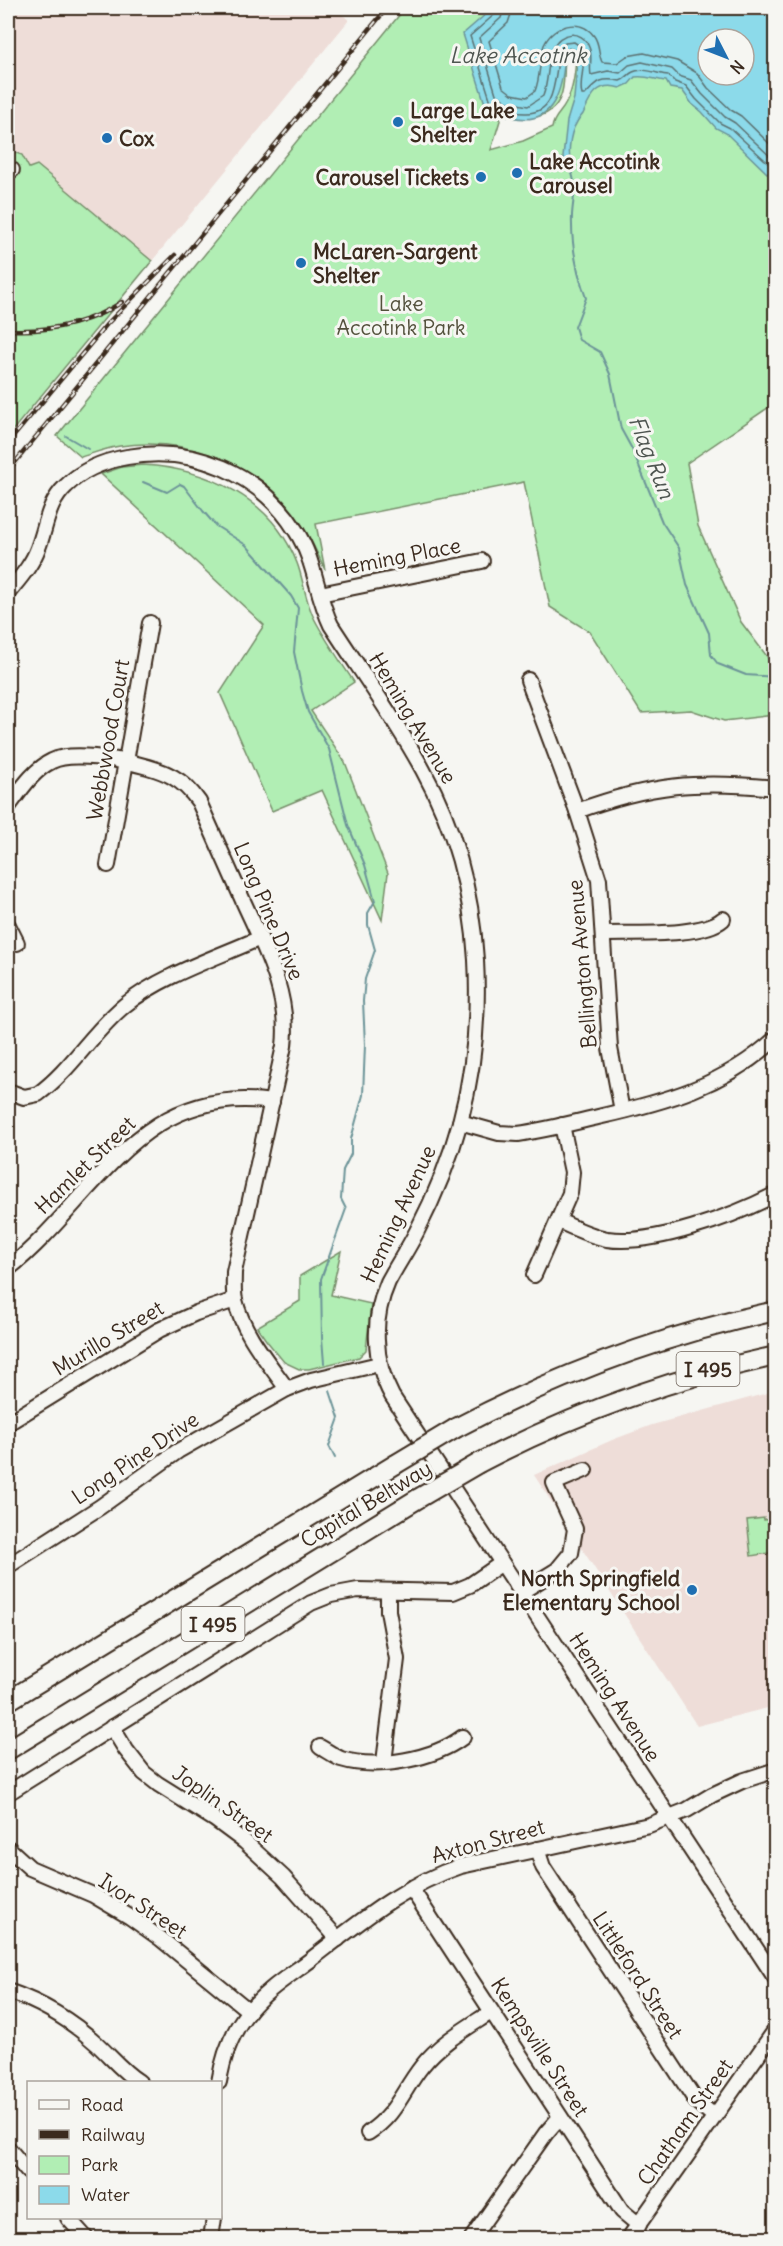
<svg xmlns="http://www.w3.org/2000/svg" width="783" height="2246" font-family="Delius,sans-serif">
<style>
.built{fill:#eeddd8}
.green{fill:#b1eeb4;stroke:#768c69;stroke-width:1.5;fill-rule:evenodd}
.water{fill:#8cdaea;stroke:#6c9498;stroke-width:1.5;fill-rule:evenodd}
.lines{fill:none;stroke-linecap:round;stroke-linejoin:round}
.shore{stroke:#5b7070;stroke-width:1.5}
.stream{stroke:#6c9498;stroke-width:2}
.minor-casing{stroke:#3b2a1e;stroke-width:18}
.highway-casing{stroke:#3b2a1e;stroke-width:22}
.minor{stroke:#f6f6f2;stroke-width:14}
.highway{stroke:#f6f6f2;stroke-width:18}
.rail-casing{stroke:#3b2a1e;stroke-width:4.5}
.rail{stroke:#f6f6f2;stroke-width:2;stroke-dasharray:7;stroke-linecap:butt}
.highway-bridge-casing{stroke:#3b2a1e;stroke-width:22;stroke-linecap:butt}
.highway-bridge{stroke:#f6f6f2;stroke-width:18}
.poi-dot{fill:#1f6fb2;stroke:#f6f6f2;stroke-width:2}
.labels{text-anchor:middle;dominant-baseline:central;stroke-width:6;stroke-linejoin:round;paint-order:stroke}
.shield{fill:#f6f6f2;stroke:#73675e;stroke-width:1.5}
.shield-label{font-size:20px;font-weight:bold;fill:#3b2a1e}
.poi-label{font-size:21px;font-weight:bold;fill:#3b2a1e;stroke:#f6f6f2;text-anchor:start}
.park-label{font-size:21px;fill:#53513c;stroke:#f6f6f2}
.street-label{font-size:21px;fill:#3b2a1e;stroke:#f6f6f2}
.water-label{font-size:22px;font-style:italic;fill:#4f5651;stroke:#f6f6f2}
</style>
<rect width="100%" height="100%" fill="#f6f6f2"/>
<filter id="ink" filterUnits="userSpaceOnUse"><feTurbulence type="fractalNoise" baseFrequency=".0167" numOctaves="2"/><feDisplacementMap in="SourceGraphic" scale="12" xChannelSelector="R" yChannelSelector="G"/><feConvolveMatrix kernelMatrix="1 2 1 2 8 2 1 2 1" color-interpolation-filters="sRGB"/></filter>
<g filter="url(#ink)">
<g class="built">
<path d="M8,8h326l15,12 -197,241 -115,-95 -8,2 -7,-13 -14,-5z"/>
<path d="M775,1391v315l-78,20 -163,-251 78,-35 40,-15z"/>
</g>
<g class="green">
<path d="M405,8h370v395l-88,60 11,63 43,96 34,45v48l-51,6 -33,-11 -50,3 -51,-81 -40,-25 -26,-125 -208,42 9,46c-10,-22 -20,-44 -36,-63 -42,-48 -106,-70 -169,-61 -13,2 -26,7 -39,11l-24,-21zM708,39h36v36h-36zM572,47l4,3c0,17 -2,38 -10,53 -5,11 -12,12 -14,25l-29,13 -32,9 11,-36c23,8 53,6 60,-22 3,-12 2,-26 3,-38z"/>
<path d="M8,150l14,5 7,13 8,-3 115,96 -144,175z"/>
<path d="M143,465c65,4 129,33 154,98 7,18 8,39 18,57 11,21 26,42 39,62l-43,29 34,51 43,111 -6,47 -60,-130 -50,21 -52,-118 44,-68 -163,-151 21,-7z"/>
<path d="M341,1251l-10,44 40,9 -5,46 -7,7 -50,12h-10l-15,-7 -18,-22 -9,-13 43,-26v-25z"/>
<path d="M764,1518v2l11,-1v33l-24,4 -4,-36z"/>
</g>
<path class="water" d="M493,8h282v169l-7,-3 -42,-41 -10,-5 -14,-16 -10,-8 -10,-14 -12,-2 -4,-7c-11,-1 -20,-6 -31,-4l-6,7 -9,4c-23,-7 -29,8 -37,26 -2,3 -5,5 -6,8 -9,14 -9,35 -5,51l-9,-16 4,-36 7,-23 4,-43 -2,-5 -7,-2 -4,6c-2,33 -10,74 -53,63 -10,-2 -16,-9 -26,-10l-23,-73zM708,39h36v36h-36z"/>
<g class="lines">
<g class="shore">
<path d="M496,8l-1,6 -25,22 21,66c13,2 20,12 36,11 37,-1 23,-51 38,-70l9,-1c19,10 3,37 8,53h3c13,-14 16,-18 35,-14 6,-2 8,-7 13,-9 9,-5 25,2 35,3l7,7 11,4 10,13 24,24 10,5 46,42"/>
<path d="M504,8l-3,10 -22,20 17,56 11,8 21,4 15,-10c6,-15 4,-35 10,-48 6,-16 29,-20 36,-1 4,9 0,19 2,28l17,-4 12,2 9,-8 13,-3 30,7 7,7 12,4 11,14 23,23 10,6 41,39"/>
<path d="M513,8l-5,15 -19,18 14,46 9,7 15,3 8,-6c6,-15 4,-32 9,-46 9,-20 36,-28 50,-9 6,8 4,18 8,26l15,1 10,-7 17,-3 33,8 20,12 11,15 23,22 10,6 35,34"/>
</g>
<g class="stream">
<path d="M572,173c5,15 1,26 0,42 -1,29 4,55 14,83l-11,29 4,13 21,12 10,22 11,55 11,20 30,73 17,26 8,37 22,48 2,22 7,9 28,11 30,2"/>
<path d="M66,436l22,13"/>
<path d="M143,482l24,10 13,-8 4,2 19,25 13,15 30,19 45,51 7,12 -4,44 8,39 6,21 21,37 19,76 17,40 10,36 -7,12v12l7,25 -10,29 -2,22 2,44 -2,50 -12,44v15l-8,16 -2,29 5,10 -25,70 1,59 2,25"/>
<path d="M330,1391l9,27 -10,28 6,12"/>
</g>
<g class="minor-casing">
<g id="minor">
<path d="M8,172l4,-2"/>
<path d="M8,593c11,-14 24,-28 30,-45 9,-23 9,-44 28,-62 16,-16 38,-25 61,-29 66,-12 133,16 169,74 19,29 20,63 35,94 31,48 65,95 92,145 32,58 49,124 53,190 3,54 -2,110 -16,162 -10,37 -25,74 -43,109 -9,18 -20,34 -29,51 -16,36 -15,79 4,114l384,583"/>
<path d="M320,594l162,-33"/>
<path d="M528,680l49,131 22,69 11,168 12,63"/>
<path d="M8,807c12,-16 25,-37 44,-46 23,-12 98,2 121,16 11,6 19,15 26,25 15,34 30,67 45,101 21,46 46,91 40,143l-50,226c0,9 -1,19 1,28 8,33 33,62 52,89"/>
<path d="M577,811c74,-27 120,-31 199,-23"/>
<path d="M108,865l42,-242"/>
<path d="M8,925l9,18"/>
<path d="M603,934c30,-1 100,3 120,-15"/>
<path d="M8,1091l16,6 14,-3c33,-24 55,-63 87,-89 37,-30 91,-47 135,-67"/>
<path d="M460,1122l39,11 19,1c27,-4 54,-11 80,-17 66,-15 127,-31 178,-79"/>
<path d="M559,1221c15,7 31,15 48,18 46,7 127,-23 169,-45"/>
<path d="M8,1269c88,-70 130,-186 264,-167"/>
<path d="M534,1275l36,-82 2,-21 -10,-47"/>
<path d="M8,1423l151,-93 37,-17 39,-13"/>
<path d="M8,1566l92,-59 78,-56 109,-62 24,-9 68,-16"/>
<path d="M521,1592l36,-22 14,-17 4,-24 -21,-46 31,-13"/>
<path d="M112,1727l14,23 18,23 14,11 56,35 31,23 38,35 55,62"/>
<path d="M320,1747c7,4 14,9 21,12 36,11 93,0 122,-22"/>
<path d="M384,1762l13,-103 -9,-48v-20"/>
<path d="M8,1793l303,-190 20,-8 27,-5 95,2 17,-7 32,-22"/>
<path d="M8,1848l22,20 63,27 37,22 31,22 88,72"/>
<path d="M537,1849l6,18 153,234 18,15"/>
<path d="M411,1888l211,323 17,14"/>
<path d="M8,1991c32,11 64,30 89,53 14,13 26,28 42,38"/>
<path d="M219,2082c4,-25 13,-51 30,-71 16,-20 40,-35 60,-50 48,-37 94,-76 152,-95l188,-41 38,-15 25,-15 30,-14 34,-11"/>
<path d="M368,2133c29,-19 34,-42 54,-67 19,-24 45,-38 69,-54"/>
<path d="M8,2148l20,24"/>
<path d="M68,2218l18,20"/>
<path d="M211,2238l3,-20"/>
<path d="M472,2238l74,-105 14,-16"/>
<path d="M629,2238l147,-209"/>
</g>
</g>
<g class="highway-casing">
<g id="highway">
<path d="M456,1428c101,-53 208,-93 320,-117"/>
<path d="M479,1463c94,-49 194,-85 297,-107"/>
<path d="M8,1701l388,-237"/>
<path d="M8,1750l411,-252"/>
</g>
</g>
<use href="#minor" class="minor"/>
<use href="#highway" class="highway"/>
<g class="rail-casing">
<g id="rail">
<path d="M8,330c40,2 80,-6 114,-28"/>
<path d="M8,443l99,-119 68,-69"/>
<path d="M8,471l379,-463"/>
</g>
</g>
<use href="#rail" class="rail"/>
<g class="highway-bridge-casing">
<g id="highway-bridge">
<path d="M396,1464l60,-36"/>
<path d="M419,1498l60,-35"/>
</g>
</g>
<use href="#highway-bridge" class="highway-bridge"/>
</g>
</g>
<g class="poi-dot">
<circle cx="398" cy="122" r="6"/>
<circle cx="107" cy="138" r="6"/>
<circle cx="517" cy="173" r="6"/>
<circle cx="481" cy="177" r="6"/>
<circle cx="301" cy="263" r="6"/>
<circle cx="692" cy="1590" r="6"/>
</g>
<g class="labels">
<g class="shield">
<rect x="676.5" y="1352" width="63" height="34" rx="4.5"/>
<rect x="181.5" y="1607" width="63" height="34" rx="4.5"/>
</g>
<g class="shield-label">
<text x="708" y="1369">I 495</text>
<text x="213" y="1624">I 495</text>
</g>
<g class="poi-label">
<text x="410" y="110">Large Lake<tspan x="410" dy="24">Shelter</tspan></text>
<text x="119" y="138">Cox</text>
<text x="529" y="161">Lake Accotink<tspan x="529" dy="24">Carousel</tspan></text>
<text x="469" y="177" text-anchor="end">Carousel Tickets</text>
<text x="313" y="251">McLaren-Sargent<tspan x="313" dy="24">Shelter</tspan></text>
<text x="680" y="1578" text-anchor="end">North Springfield<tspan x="680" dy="24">Elementary School</tspan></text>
</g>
<g class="park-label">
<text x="401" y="303">Lake<tspan x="401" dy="24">Accotink Park</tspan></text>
</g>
<g class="street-label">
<text transform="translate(397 557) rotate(-11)">Heming Place</text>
<text transform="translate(413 718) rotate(59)">Heming Avenue</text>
<text transform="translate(108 740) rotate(-80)">Webbwood Court</text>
<text transform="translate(269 911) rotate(67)">Long Pine Drive</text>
<text transform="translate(582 964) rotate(-95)">Bellington Avenue</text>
<text transform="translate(85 1165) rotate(-44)">Hamlet Street</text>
<text transform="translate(398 1214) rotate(-65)">Heming Avenue</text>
<text transform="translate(108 1338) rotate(-31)">Murillo Street</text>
<text transform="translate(135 1458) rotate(-34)">Long Pine Drive</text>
<text transform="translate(366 1504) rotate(-31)">Capital Beltway</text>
<text transform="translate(615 1697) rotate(57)">Heming Avenue</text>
<text transform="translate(223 1804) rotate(35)">Joplin Street</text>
<text transform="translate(488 1841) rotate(-15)">Axton Street</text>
<text transform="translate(143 1906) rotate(33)">Ivor Street</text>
<text transform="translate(638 1975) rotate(57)">Littleford Street</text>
<text transform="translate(540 2047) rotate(57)">Kempsville Street</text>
<text transform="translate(685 2122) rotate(-55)">Chatham Street</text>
</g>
<g class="water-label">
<text x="518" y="55">Lake Accotink</text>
<text transform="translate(652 457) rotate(68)">Flag Run</text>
</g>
</g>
<rect width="783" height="2246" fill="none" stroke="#f6f6f2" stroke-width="30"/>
<rect x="15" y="15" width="753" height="2216" fill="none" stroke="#3b2a1e" stroke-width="2" filter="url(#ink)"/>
<rect x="27" y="2081" width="195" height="138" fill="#f6f6f2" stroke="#aba49d" stroke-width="1.5"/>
<rect x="39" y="2100" width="30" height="9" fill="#f6f6f2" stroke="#aba49d" stroke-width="1.5"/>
<text x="81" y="2111" font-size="18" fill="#3b2a1e">Road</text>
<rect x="39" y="2130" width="30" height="9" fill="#3b2a1e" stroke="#aba49d" stroke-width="1.5"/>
<text x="81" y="2141" font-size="18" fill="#3b2a1e">Railway</text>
<rect x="39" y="2156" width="30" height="18" fill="#b1eeb4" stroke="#aba49d" stroke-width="1.5"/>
<text x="81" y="2171" font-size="18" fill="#3b2a1e">Park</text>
<rect x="39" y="2186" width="30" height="18" fill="#8cdaea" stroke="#aba49d" stroke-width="1.5"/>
<text x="81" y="2201" font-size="18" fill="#3b2a1e">Water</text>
<g transform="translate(726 57) rotate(132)"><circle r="28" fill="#f6f6f2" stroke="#aba49d" stroke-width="1.5"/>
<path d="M0-4.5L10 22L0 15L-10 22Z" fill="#1f6fb2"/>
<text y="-9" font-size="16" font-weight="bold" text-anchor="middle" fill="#3b2a1e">N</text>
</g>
</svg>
